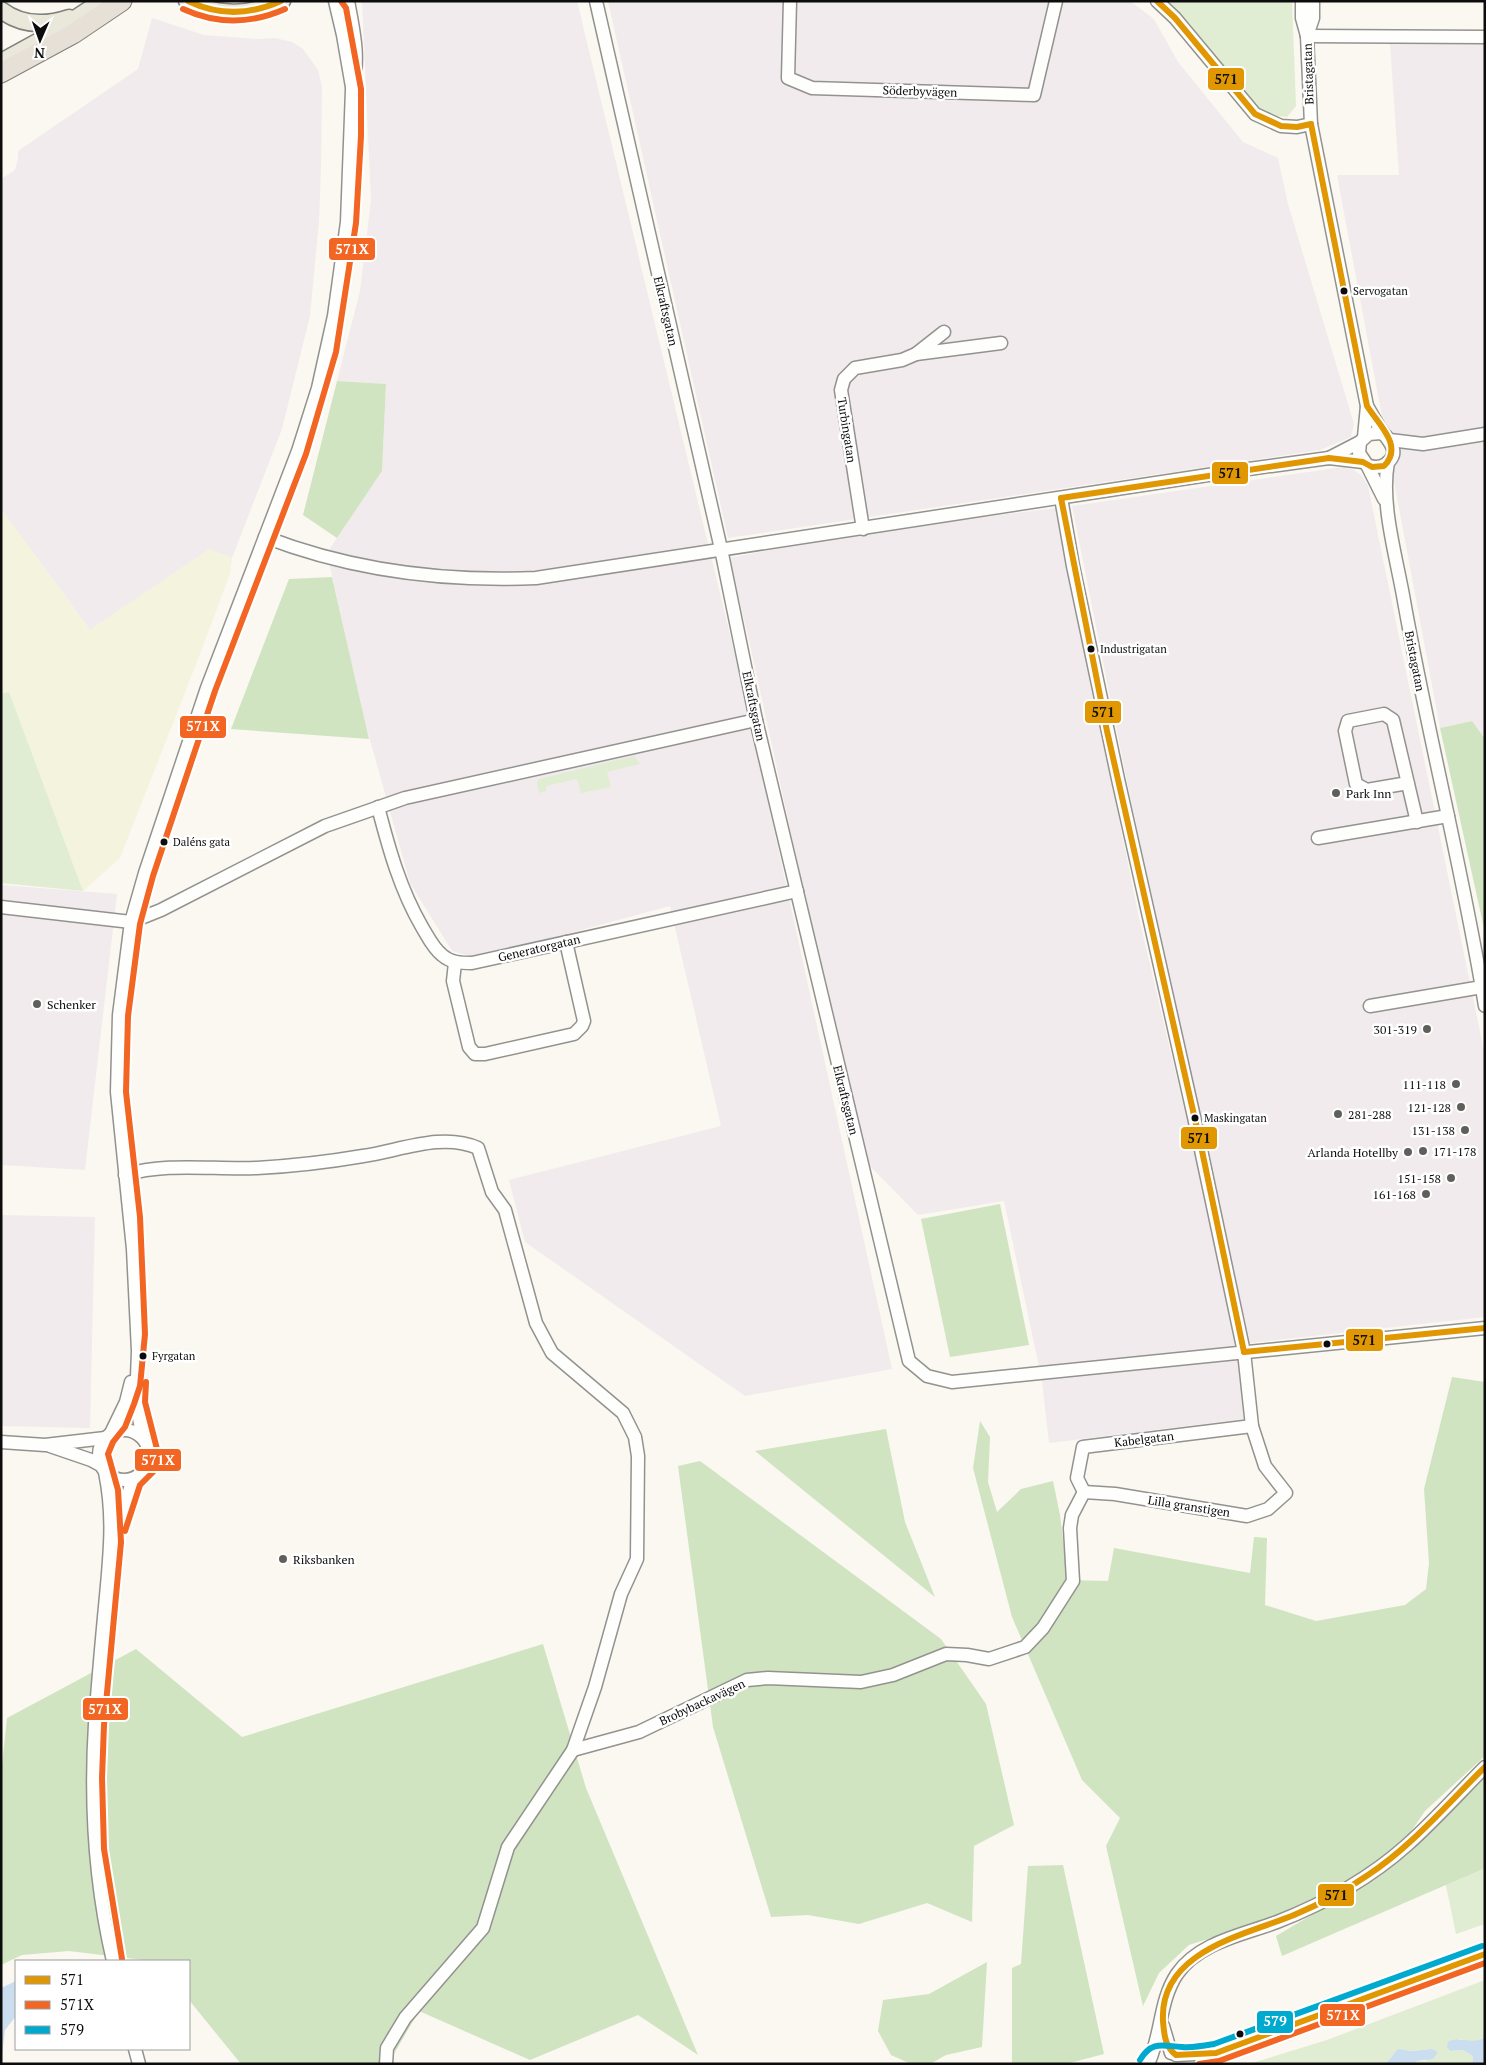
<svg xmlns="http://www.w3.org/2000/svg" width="1486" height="2065" font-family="'PT Serif',serif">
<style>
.industrial{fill:#f1ebed}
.farmland{fill:#f4f4de}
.green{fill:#e0edd2}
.forest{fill:#d0e4c1}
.water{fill:#cbdeef}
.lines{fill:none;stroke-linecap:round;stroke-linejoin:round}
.minor-casing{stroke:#93928f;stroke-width:15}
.major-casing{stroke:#80807c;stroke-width:19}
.highway-casing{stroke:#80807c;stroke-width:21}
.minor{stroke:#fefefd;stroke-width:12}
.major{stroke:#eae8da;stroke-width:16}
.highway{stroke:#e7e0d6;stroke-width:19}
.bus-1-casing{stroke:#fff;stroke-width:10}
.bus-2-casing{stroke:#fff;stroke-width:10}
.bus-3-casing{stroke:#fff;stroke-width:10}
.bus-1{stroke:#e09701;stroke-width:6}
.bus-2{stroke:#f26522;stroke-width:6}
.bus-3{stroke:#00a9ce;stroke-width:6}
.bus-dot{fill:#0c0c0c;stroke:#fff;stroke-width:2}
.poi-dot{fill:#5f5f5c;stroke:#fff;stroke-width:2}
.labels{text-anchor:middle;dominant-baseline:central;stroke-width:5;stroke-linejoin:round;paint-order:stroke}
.bus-label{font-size:11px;fill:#0c0c0c;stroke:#fff;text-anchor:start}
.street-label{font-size:12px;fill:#0c0c0c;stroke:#fff}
.poi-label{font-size:12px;fill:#0c0c0c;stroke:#fff;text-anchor:end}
.line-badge{stroke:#fff;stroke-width:2}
.badge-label{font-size:14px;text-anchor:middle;font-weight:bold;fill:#fff}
.pale-badge-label{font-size:14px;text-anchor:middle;font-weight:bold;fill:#111}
</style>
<rect width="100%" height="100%" fill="#faf8f0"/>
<g class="industrial">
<path d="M362,1h215l168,696 147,672 -147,27 -220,-154 -16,-62 212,-54 -51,-220 -193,52 -25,-7 -42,-68 -45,-161 -38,-169 55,-82 4,-87 -49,-3 23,-90 11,-91z"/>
<path d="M608,1h522l24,18 24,43 65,80 35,16 10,46 66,220 -3,13 -31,13 -592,88z"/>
<path d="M152,18l52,17 53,4 18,-1 17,4 11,7 15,21 4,16 -1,82 -2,53 -9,95 -28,113 -50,129 -23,-8 -119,80 -89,-121v-330l14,-9 3,-11v-8l120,-82z"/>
<path d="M1390,44h95v695l-13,-18 -32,7 -103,-553h62z"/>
<path d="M1343,467l11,3 8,6 6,10 117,570v261l-235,26 -121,-551 -57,-286z"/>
<path d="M1056,508l83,410 59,250 40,189 6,62 -195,24 -7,-62 -38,-180 -86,14 -56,-57 -25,-130 -33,-135 -55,-253 -20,-82 133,-26z"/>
<path d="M1,885l116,9 -32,276 -84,-5z"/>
<path d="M1,1215l94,2 -5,211 -89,-2z"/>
</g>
<path class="farmland" d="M1,509l89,121 119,-81 23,9 -2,16 -35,93 -75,191 -37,33 -74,-198 -8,1z"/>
<g class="green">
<path d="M1168,1h124l4,105 -9,11 -20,-2 -22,-14 -54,-76z"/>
<path d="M9,692l74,199 -82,-8v-189z"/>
<path d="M634,756l6,8 -33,8 4,15 -30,6 -4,-14 -31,7v5l-7,2 -2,-11 2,-3z"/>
<path d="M1485,1808v116l-29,10 -17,-82z"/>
<path d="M1485,1980v57l-9,5 -17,-3 -9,12 13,-1 10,6v8h-59l3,-3h9l2,-12c-25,7 -24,-10 -43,15h-136l78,-24z"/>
</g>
<g class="forest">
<path d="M337,381l49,3 -4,87 -45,67 -34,-23z"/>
<path d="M332,577l37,162 -138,-10 58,-150z"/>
<path d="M1472,721l13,18v194l-45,-205z"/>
<path d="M1000,1204l29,141 -79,12 -29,-138z"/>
<path d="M1452,1377l33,5v374l-60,55 -24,35 -66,47 -77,30 -69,22 -30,28 -16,33 -37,-160 14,-28 -38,-38 -70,-163 -39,-149 7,-47 10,16 -2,45 9,30 24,-23 32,-8 7,34 8,65 40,1 6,-33 136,25 4,-36 13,1 -2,67 51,16 89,-16 21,-16 3,-26 -5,-74z"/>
<path d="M886,1429l19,93 30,75 -180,-146z"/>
<path d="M700,1461l241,178 45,65 28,121 -40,21 -2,76 -45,-19 -68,21 -51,-9 -37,2 -58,-190 -35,-261z"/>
<path d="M543,1644l43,144 112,267 -60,-40 -108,45 -111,-49 -31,53h-147l-52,-64v-39h-37l-83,-10 -47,4 -21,10v-190l6,-57 129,-69 106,88z"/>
<path d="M1485,1776v92l-203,88 -6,-20 66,-39 65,-45z"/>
<path d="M1063,1865l41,189 -38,10h-54v-96l9,-4 7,-98z"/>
<path d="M987,1962l-5,85 -36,8 -16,9h-19l-20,-9 -13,-24 5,-31 46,-6z"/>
</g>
<g class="water">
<path d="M16,1981v35l-11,14 -4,34v-76z"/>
<path d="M1485,2037v27h-12v-8l-10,-6 -13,1 -3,-4 1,-5c12,-7 25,4 37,-5z"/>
<path d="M1398,2049l15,2 19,-2 6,3 -5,7 -16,2 -3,3h-29z"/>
</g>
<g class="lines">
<g class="minor-casing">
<g id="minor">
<path d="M335,1l8,34 9,52"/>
<path d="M596,1l125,548 35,171 153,641 18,15 25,6 533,-54"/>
<path d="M790,1l-2,77 24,10 222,7 22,-94"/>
<path d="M1157,1l18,17 80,96 26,12 16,1 14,-3"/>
<path d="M1302,1v17l5,18 4,88 56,282 -3,31"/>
<path d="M1307,36l178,1"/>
<path d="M1307,36l6,-18v-17"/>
<path d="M916,354l28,-22"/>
<path d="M1367,406c4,7 8,14 12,21 7,12 24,24 7,37 -6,4 -12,4 -19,1l-8,-12 1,-11 9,-8 12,-1 5,3"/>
<path d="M1390,440l33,4 62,-10"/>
<path d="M1329,458l31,-16"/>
<path d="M1388,462c-8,42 9,97 16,139 24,135 59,269 81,405"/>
<path d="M1367,465l17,34"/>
<path d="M1061,498l12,68 45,213 76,338 50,235 8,74 13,40 21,27 -18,16 -21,7 -132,-22 -31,-2"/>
<path d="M863,529l-22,-139 3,-11 11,-11 47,-8 14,-6 85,-11"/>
<path d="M265,537c88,34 177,45 271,41l698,-107 95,-13 34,4"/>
<path d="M1408,783l-41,7 -11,-6 -11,-53 3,-10 36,-7 9,6 24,102"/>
<path d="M378,807c11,42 22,82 44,120 6,10 11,21 20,28 9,8 19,8 30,8l325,-72"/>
<path d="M1318,838l130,-22"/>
<path d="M1,907l130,15 30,-12 164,-84 80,-28 351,-78"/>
<path d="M455,963l-2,18 16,66 6,7h10l89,-20 8,-8 2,-5 -18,-79"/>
<path d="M1370,1006l112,-19"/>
<path d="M125,1175c42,-13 88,-5 132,-7 35,-2 71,-6 106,-12 36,-5 79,-24 115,-8l14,44 13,18 31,113 16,30 71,60 12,24 3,19 -1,103 -16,35 -26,93 -22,63 -65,97 -25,81 -78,90 -18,30 -1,16"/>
<circle cx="124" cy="1455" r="25"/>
<path d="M111,1433l15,-31 5,-20"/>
<path d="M143,1438l-7,-35 2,-52 -5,-102 -16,-157 2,-77 12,-93 14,-49 62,-185 91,-237 20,-63 16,-72 13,-94 5,-132c8,-32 2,-57 -4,-89"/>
<path d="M1,1442l44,3 60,-7"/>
<path d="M50,1446l41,14 11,6"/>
<path d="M105,1472c9,44 5,80 1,124 -4,42 -8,85 -11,128 -5,80 0,160 18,237"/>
<path d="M1084,1492l-7,-14 6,-31 169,-21"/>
<path d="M115,1535l18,-56"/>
<path d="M573,1750l66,-18 108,-52 21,-2 93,4 32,-7 53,-21 21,1 22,4 36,-12 18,-19 30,-47 -3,-53 2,-13 12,-23"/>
<path d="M1163,2026l8,27"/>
<path d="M135,2049l4,15"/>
<path d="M1176,2055l40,-2"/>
<path d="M1148,2064c14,-29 11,-63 29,-90 22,-32 66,-39 100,-52 46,-18 92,-43 130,-77 27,-24 52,-52 78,-78"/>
<path d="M1201,2064l15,-11 269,-99"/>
</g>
</g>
<g class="major-casing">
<g id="major">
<path d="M187,1c30,16 65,15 95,0"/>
<path d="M1,10c21,16 44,16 68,8"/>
<path d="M1,62l51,-28 50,-33"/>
</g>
</g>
<g class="highway-casing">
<path id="highway" d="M1,73l72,-39 49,-33"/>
</g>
<use href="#minor" class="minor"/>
<use href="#major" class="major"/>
<use href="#highway" class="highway"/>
<g class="bus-1-casing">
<g id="bus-1">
<path d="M188,1c31,15 62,14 93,0"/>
<path d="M1157,1l18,17 80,96 26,12 16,1 14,-3"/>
<path d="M1061,498l46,233 94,415 43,206"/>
<path d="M1061,498l268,-40 34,4 9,5 12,-1c20,-20 -5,-41 -17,-60l-56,-282"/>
<path d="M1244,1352l241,-24"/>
<path d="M1485,1767c-38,37 -73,79 -117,108 -23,16 -48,29 -74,40 -49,20 -135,36 -131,106 1,13 2,26 13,34l40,-2 269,-99"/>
</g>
</g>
<g class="bus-2-casing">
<g id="bus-2">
<path d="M183,9c35,16 68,15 102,0"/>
<path d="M125,1531l15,-46 14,-14 5,-14 -14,-55 1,-20"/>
<path d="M122,1959l-18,-110 -2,-71 2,-53 17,-183 -3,-52 -10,-36 5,-12 12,-15 9,-23 6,-18 5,-52 -5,-117 -14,-125 2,-76 12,-92 13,-48 62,-185 91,-237 30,-102 20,-129 5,-87v-47l-15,-81 -5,-7"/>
<path d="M1199,2064l20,-3 266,-98"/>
</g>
</g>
<g class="bus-3-casing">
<path id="bus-3" d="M1140,2060c12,-20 23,-14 42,-13 11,1 21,-1 32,-3l268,-98"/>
</g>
<use href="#bus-1" class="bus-1"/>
<use href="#bus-2" class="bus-2"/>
<use href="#bus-3" class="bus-3"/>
</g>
<g class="bus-dot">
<circle cx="1344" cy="291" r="4.5"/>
<circle cx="1091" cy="649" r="4.5"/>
<circle cx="164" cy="842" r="4.5"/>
<circle cx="1195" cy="1118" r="4.5"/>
<circle cx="1327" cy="1344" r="4.5"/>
<circle cx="143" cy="1356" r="4.5"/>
<circle cx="1240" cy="2034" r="4.5"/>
</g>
<g class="poi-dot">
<circle cx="1336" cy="793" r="5"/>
<circle cx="37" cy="1004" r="5"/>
<circle cx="1427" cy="1029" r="5"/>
<circle cx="1456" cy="1084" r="5"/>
<circle cx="1461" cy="1107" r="5"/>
<circle cx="1338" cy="1114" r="5"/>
<circle cx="1465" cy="1130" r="5"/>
<circle cx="1423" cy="1151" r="5"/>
<circle cx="1408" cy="1152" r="5"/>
<circle cx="1451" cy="1178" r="5"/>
<circle cx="1426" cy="1194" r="5"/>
<circle cx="283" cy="1559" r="5"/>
</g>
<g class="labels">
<g class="bus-label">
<text x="1353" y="291">Servogatan</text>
<text x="1100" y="649">Industrigatan</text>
<text x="173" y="842">Daléns gata</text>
<text x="1204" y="1118">Maskingatan</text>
<text x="152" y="1356">Fyrgatan</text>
</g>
<g class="street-label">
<text transform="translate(1308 74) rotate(-92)">Bristagatan</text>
<text transform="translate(920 91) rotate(2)">Söderbyvägen</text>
<text transform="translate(666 311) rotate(77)">Elkraftsgatan</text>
<text transform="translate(847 430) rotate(81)">Turbingatan</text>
<text transform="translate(1415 661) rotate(79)">Bristagatan</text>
<text transform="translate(754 706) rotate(78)">Elkraftsgatan</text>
<text transform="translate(539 948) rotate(-13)">Generatorgatan</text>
<text transform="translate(846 1100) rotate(76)">Elkraftsgatan</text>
<text transform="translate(1144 1439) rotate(-7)">Kabelgatan</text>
<text transform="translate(1189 1506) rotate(9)">Lilla granstigen</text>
<text transform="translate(702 1702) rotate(-25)">Brobybackavägen</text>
</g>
<g class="poi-label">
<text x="1346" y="793" text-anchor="start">Park Inn</text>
<text x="47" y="1004" text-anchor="start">Schenker</text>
<text x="1417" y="1029">301-319</text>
<text x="1446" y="1084">111-118</text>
<text x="1451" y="1107">121-128</text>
<text x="1348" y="1114" text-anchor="start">281-288</text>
<text x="1455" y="1130">131-138</text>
<text x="1433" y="1151" text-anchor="start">171-178</text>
<text x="1398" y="1152">Arlanda Hotellby</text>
<text x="1441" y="1178">151-158</text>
<text x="1416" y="1194">161-168</text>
<text x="293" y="1559" text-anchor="start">Riksbanken</text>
</g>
</g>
<g class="line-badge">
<rect x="1207" y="67" width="38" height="24" rx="5" fill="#e09701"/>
<rect x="328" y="237" width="48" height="24" rx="5" fill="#f26522"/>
<rect x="1211" y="461" width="38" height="24" rx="5" fill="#e09701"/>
<rect x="1084" y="700" width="38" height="24" rx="5" fill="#e09701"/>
<rect x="179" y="715" width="48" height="24" rx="5" fill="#f26522"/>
<rect x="1180" y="1126" width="38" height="24" rx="5" fill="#e09701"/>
<rect x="1345" y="1328" width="39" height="24" rx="5" fill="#e09701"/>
<rect x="134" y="1448" width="48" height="24" rx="5" fill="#f26522"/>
<rect x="82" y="1697" width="47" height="24" rx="5" fill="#f26522"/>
<rect x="1317" y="1883" width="38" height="24" rx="5" fill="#e09701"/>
<rect x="1319" y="2003" width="47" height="24" rx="5" fill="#f26522"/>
<rect x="1256" y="2010" width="38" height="24" rx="5" fill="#00a9ce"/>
</g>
<g class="badge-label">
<text x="352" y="254">571X</text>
<text x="203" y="731">571X</text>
<text x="158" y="1465">571X</text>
<text x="105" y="1714">571X</text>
<text x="1343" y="2020">571X</text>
<text x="1275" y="2026">579</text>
</g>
<g class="pale-badge-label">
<text x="1226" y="84">571</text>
<text x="1230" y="478">571</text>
<text x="1103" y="717">571</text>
<text x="1199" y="1143">571</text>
<text x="1364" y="1345">571</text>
<text x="1336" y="1900">571</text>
</g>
<rect width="1486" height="2065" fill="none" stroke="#0c0c0c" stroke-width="5"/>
<rect x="15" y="1960" width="175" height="90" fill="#ffffff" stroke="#9e9e9e"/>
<rect x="25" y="1976" width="25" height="8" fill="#e09701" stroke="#9e9e9e"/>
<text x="60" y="1985" font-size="15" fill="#0c0c0c">571</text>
<rect x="25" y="2001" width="25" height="8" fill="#f26522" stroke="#9e9e9e"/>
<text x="60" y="2010" font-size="15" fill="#0c0c0c">571X</text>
<rect x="25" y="2026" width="25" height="8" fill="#00a9ce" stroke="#9e9e9e"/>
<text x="60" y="2035" font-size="15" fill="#0c0c0c">579</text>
<g transform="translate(40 40) rotate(182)" stroke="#ffffff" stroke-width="4" paint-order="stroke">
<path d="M0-4L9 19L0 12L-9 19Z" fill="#0c0c0c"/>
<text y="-8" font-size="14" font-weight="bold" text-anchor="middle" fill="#0c0c0c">N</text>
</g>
</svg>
